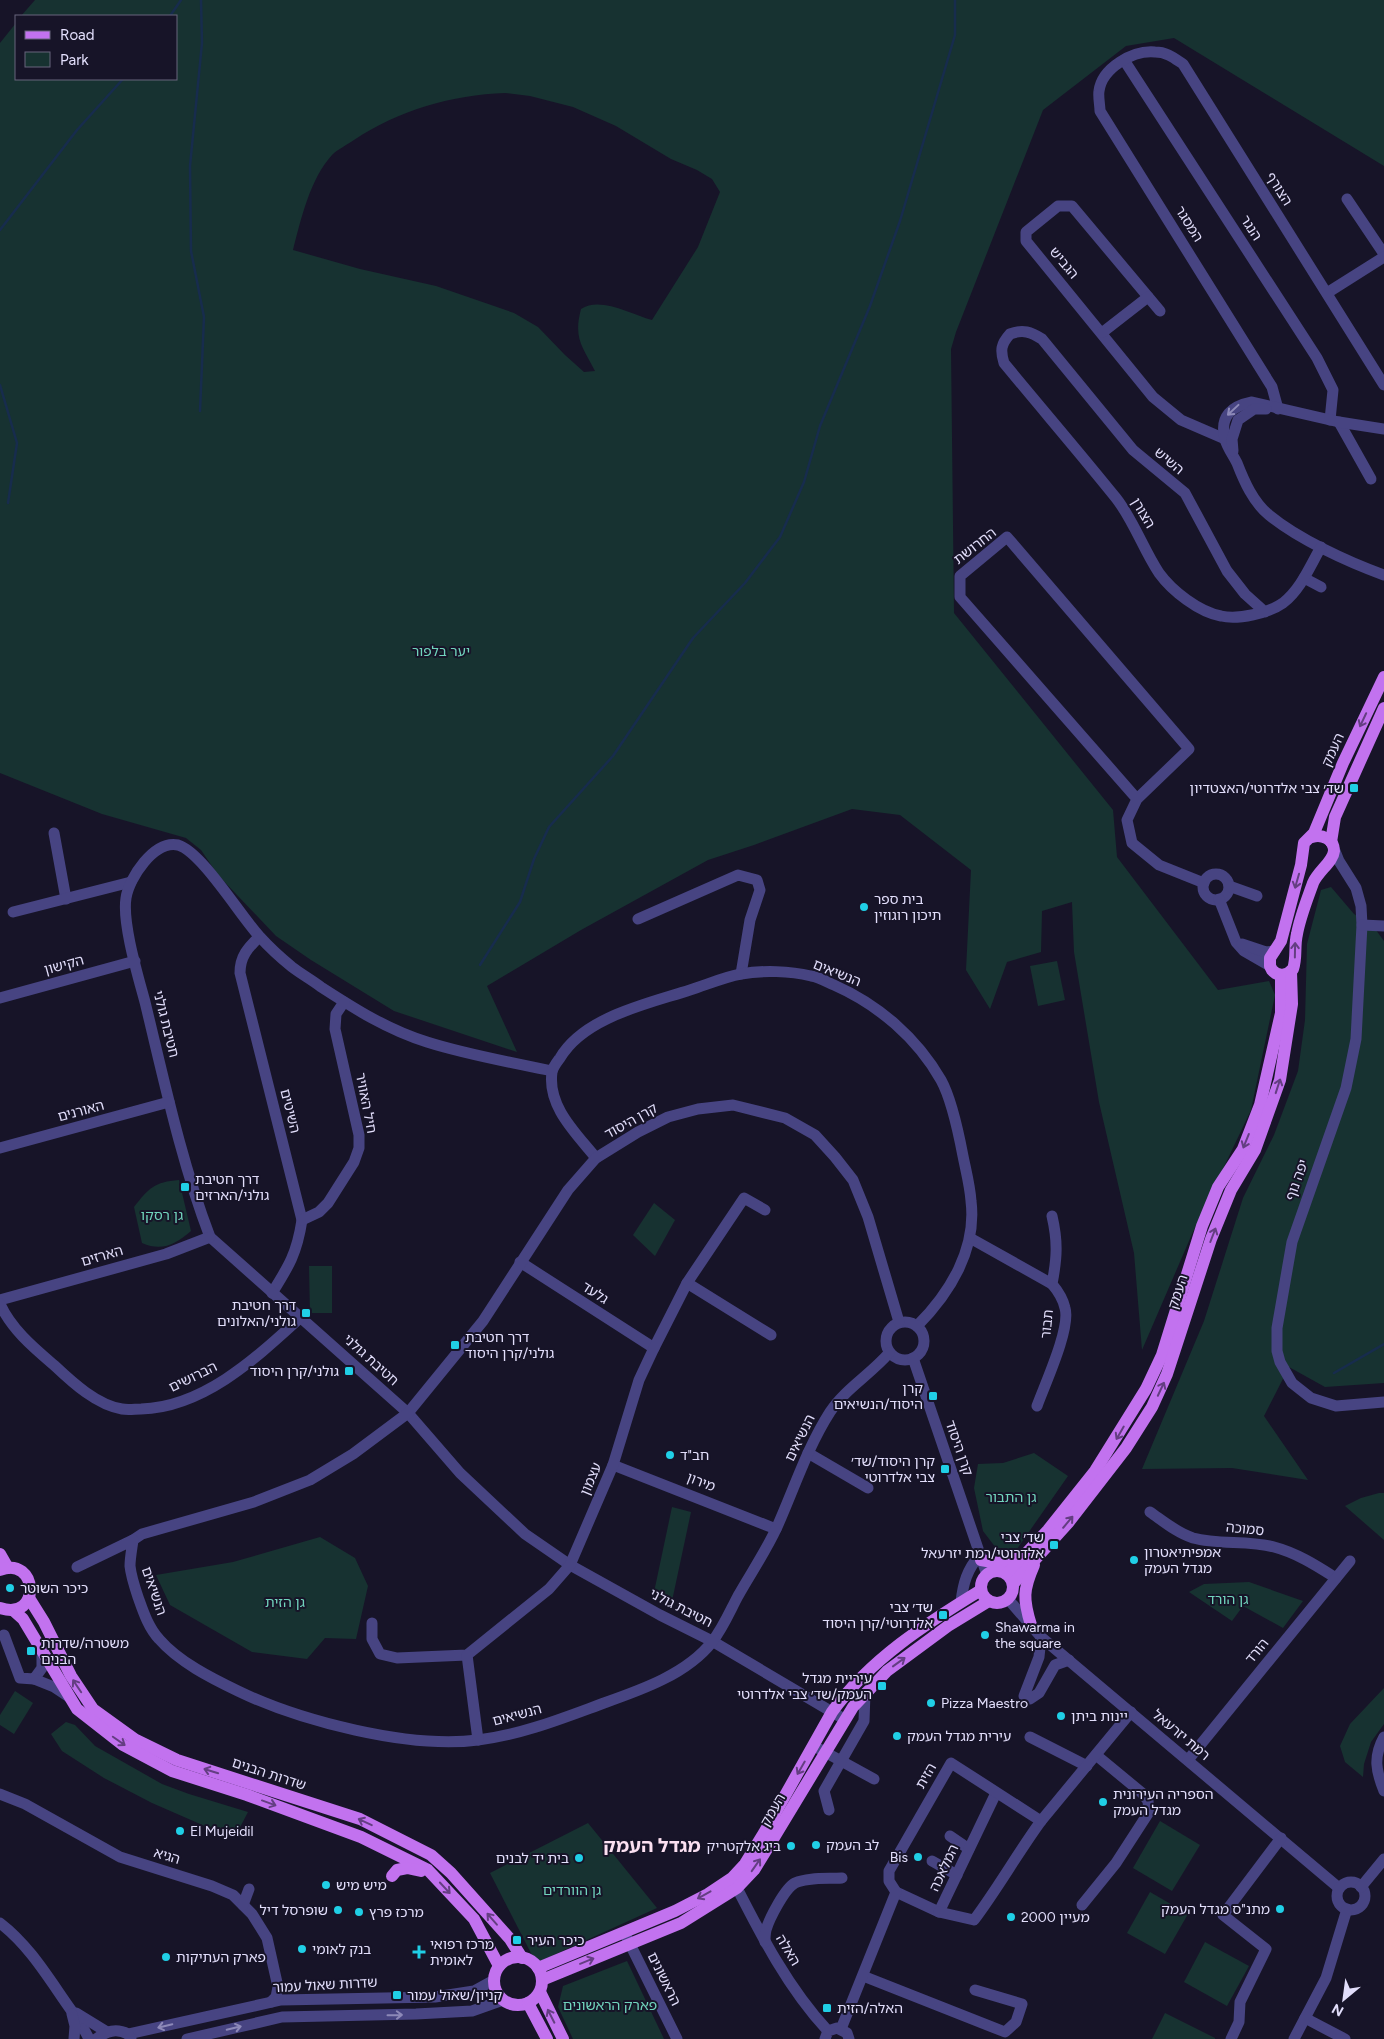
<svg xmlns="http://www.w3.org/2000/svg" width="1384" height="2039" font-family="Figtree,'Noto Sans Hebrew',sans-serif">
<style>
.green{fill:#173231;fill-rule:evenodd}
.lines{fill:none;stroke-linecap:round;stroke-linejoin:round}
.stream{stroke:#172c4d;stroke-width:2.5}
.minor{stroke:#474482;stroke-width:11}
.major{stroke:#c272ef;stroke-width:12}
.oneway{stroke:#8d89b8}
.oneway2{stroke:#643e82}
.poi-dot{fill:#20cfe6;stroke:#171428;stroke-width:2}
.labels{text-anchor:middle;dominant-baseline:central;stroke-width:4;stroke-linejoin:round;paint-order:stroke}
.street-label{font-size:14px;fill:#e2defb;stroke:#171428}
.park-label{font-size:14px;fill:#71d4bd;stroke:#171428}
.poi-label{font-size:14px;fill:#e2defb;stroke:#171428;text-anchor:start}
.district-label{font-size:19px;font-weight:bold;fill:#fbe0f1;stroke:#171428}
</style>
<rect width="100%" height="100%" fill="#171428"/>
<g class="green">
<path d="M35,0h1349v166l-210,-128 -48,8 -83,64 -87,222 -5,17 3,264 159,197 4,47 101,133 51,-9 6,14 -24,115 -59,124 -50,116 -8,-97 -35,-151 -25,-150 -2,-50 -30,9 -1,41 -34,10 -17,47 -24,-39 5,-100 -71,-55 -48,-6 -98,36 -46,15 -127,70 -94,56 30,66 -123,-41 -83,-51 -35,-24 -58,-61 -17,-25 -15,-12 -84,-24 -102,-41v-730l16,-20v56h160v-63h-155zM505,93l25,3 43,11 43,19 55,33 26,11 15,9 8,13 -22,55 -46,73c-21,-6 -52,-24 -71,-11 -8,30 2,38 14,62l-11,1 -19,-17 -27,-28 -24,-14 -78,-27 -76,-17 -67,-19c8,-31 17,-71 39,-95 6,-6 15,-10 22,-15 45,-30 98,-45 151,-47z"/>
<path d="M1331,887l23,27 19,12 11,15v442l-59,4 -36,-20 -25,49 44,64 -76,-12 -90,1 62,-148 39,-123 31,-63 24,-64 7,-51 2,-76 14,-54z"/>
<path d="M1057,961l8,39 -27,6 -8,-40z"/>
<path d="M179,1180l12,51c-15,13 -29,21 -49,12l-8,-36c15,-19 20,-25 45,-27z"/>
<path d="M654,1203l21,17 -20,36 -22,-21z"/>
<path d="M309,1266h23v47h-22z"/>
<path d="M1034,1453l34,23 -51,73 -18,3 -16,-21 -9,-43 4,-24 25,-1z"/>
<path d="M1379,1493h5v47l-39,-34 16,-8z"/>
<path d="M672,1507l19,5 -19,89 -19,-4z"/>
<path d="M320,1537l35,21 13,28 -12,53 -31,-1 -18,21 -55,-7 -82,-47 -14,-30 77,-13z"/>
<path d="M1249,1582l54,19 -20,27 -40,-22 -11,15 -43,-29 15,-8z"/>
<path d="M1384,1688v36l-13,18 -7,22 -1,13 -18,-15 -5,-16 10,-22z"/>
<path d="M15,1691l18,12 -19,31 -14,-9v-10z"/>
<path d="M66,1722l9,3 20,21 67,38 27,10 59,18 -11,21 -30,-6 -55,-24 -48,-25 -42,-27 -11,-17z"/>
<path d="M1160,1821l40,24 -28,46 -39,-23z"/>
<path d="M588,1823l69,85 -121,55 -46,-90z"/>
<path d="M1150,1892l38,22 -23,40 -38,-21z"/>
<path d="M1205,1942l44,24 -22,40 -43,-24z"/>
<path d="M627,1961l37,78h-91l-15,-32 5,-21z"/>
<path d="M1165,2013l50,25v1h-63z"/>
</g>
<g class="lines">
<g class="stream">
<path d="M170,16l11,-16"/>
<path d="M0,230l77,-100 46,-51"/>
<path d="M0,385l17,58 -9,60"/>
<path d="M200,411l4,-94 -13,-66 -1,-85 12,-123 -1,-43"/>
<path d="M480,965l40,-63 14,-43 15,-32 64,-71 80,-118 52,-55 35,-46 24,-55 16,-56 50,-120 30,-85 55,-186v-35"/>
<path d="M1334,1373l50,-29"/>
</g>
<g class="minor">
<path d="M1124,60l193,298 16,32 -3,30"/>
<path d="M1347,199l37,55"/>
<path d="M1327,293l57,-36"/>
<path d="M1160,311l-88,-105h-14l-32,26v9l127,156 28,23 44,19"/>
<path d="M1103,332l45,-35"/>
<path d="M1278,409l-6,-22 -172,-276c0,-6 -2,-14 -1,-20 3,-23 34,-41 56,-39 12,0 19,6 28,12l201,321"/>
<path d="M1339,422l32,57"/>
<path d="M1384,429l-45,-7 -87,-20c-20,4 -33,14 -27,37 2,8 8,16 12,24 7,18 16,39 32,52 29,24 79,47 115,60"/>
<path d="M1233,451l-1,-12 6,-19 16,-11h12"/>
<path d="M1304,578l17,9"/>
<path d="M1265,612l-20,-18 -18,-23 -42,-78 -52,-43 -91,-111c-11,-7 -19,-10 -32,-5 -9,10 -10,16 -6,29 37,45 75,89 112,135 18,23 27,51 43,75 13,18 40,39 62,43 17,4 48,-3 62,-13 18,-14 27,-37 38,-56"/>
<path d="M1137,799l-177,-202v-21l47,-39 182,212 -52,50 -10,21 5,23 27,22 45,18"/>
<path d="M54,833l12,66"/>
<path d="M1333,846l6,15 17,27 5,18 1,19 -6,114 -10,49 -54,154 -15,86v23l3,11 12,21 19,15 25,8 48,-4"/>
<circle cx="1216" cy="887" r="13"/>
<path d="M1229,886l28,10"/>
<path d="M1219,899l17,43 8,9 26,15"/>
<path d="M13,912l118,-30"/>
<path d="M638,919l100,-44 19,5 3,10 -10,30 -9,54"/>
<path d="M1362,925l22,1"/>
<path d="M259,937c-11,11 -19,19 -19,36l62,247c-5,33 -13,46 -30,73"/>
<path d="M1242,944l24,8 9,-1"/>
<path d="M0,998l135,-37"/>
<path d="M552,1071c-42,-9 -84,-16 -125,-29 -39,-12 -72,-33 -106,-55 -9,-7 -20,-13 -29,-20 -11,-9 -23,-20 -32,-30 -19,-20 -58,-85 -82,-92 -24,-5 -49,33 -52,53 -4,25 12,78 19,104 19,78 36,159 65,235l198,176 52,60 65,61 45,31 90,50 52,26 132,78"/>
<path d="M0,1148l169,-46"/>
<path d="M596,1158c-19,-24 -49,-51 -44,-86 1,-5 5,-10 8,-14 24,-41 87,-54 130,-68 16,-5 34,-13 51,-16 22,-4 49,-3 70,2 8,1 16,6 23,9 45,20 83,53 107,95 10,18 18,55 22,76 3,15 7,30 8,45 6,48 -21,92 -54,125"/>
<path d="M302,1220l17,-8 9,-9 26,-41 5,-14v-13l-24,-106 1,-15 8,-12"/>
<path d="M970,1238l82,46"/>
<path d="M520,1262l134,86"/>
<path d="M687,1283l84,52"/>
<path d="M0,1300l166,-46 44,-17"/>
<path d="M0,1304c12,26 34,44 55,62 18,17 42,39 67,43 6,1 13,0 19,0 63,-2 115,-51 159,-91"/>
<circle cx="905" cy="1341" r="19"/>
<path d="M913,1358l74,217"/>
<path d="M1037,1406c8,-22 34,-78 28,-98 -2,-9 -7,-17 -13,-24 5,-26 6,-42 0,-68"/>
<path d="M808,1453l60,35"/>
<path d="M613,1465l163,64"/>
<path d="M1150,1512c13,9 27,21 43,26 26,7 55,2 81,9 23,6 43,19 62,31"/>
<path d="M133,1540l9,-6 112,-32 56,-22 43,-26 55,-41 75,-92 85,-131 28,-32 42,-26 30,-15 30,-8 35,-4 52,13 30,17 20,22 18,23 15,37 31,105"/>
<path d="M77,1567l56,-27c-1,8 -3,18 -3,26 1,10 5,22 8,31 5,14 10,30 21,42 20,23 52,39 79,52 62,30 171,58 240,49 43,-5 85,-22 126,-37 37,-13 83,-29 108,-61 11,-14 18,-31 26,-46 13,-23 28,-45 39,-69 17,-38 30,-79 53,-115 15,-23 41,-38 59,-59"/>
<path d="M1008,1599l33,38 298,251"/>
<path d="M961,1602c2,-18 6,-33 19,-47"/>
<path d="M372,1623v16l8,15 17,4 70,-3 82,-66 21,-24 43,-100 26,-85 15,-32 33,-65 57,-85 21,12"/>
<path d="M4,1635l16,43 14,1 8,-11v-16"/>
<path d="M1041,1637l-2,20 -15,39 6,3 9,-6 16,-28 14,-5"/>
<path d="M467,1655l11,85"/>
<path d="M34,1679l20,8 15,10"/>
<path d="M1030,1737l57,29"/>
<path d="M1384,1737c-11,20 -8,34 0,54"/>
<path d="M814,1746l60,33"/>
<path d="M1188,1760l162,-199"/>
<path d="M0,1794l25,10 95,53 92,29 21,9 19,19 15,24 11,49 -2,10 -5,5"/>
<path d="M829,1810l-5,-19 40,-70 1,-28"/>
<path d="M950,1836l19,13"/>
<path d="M932,1861l25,14"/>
<path d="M733,1880c27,53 54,107 95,151"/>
<circle cx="1351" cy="1896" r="14"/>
<path d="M1361,1887l23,-28"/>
<path d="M896,1892l43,20 57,-119"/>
<path d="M243,1905l6,-16"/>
<path d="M1082,1905l34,-42 33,-51 -1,-11 -6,-8 -46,-38"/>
<path d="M939,1912l35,8c24,-32 43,-66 67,-99"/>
<path d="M0,1923c30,23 49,56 71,87 7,10 13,18 18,29"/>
<path d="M626,1936l51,103"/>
<path d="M765,1942c0,-4 0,-8 1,-12 3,-11 19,-42 29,-47 13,-6 33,-4 47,-5"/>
<path d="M863,1976l142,56 11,-10 6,-18 -47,-14"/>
<path d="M76,2013l31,19"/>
<path d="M72,2014l3,12 -1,13"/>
<path d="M1305,2018l40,21"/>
<path d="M841,2029l55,-137 -7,-11v-10l62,-108 90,58 90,-109"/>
<path d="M128,2034l153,-34 154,-3 39,-6 20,-11"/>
<path d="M96,2039c11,-8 20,-11 32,-5l3,5"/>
<path d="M187,2039l95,-22 134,-3 56,-3 31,-11"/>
<path d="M825,2039l3,-8 9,-3 10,5 2,6"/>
<path d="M1231,2039l8,-17 1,-20 26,-53 -43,-34 58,-77"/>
<path d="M1294,2039l32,-61 21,-69"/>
</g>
<g class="major">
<path d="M1312,837c10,-3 22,2 22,14 -1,11 -16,20 -21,32 -6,17 -13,34 -16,51 -3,12 0,24 -4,35 -6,7 -15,8 -21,1l-2,-4v-8l11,-17 20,-76 3,-22 10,-10 29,-70 41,-86"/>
<path d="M1331,842l4,-25 49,-109"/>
<path d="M0,1554l8,14"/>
<path d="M981,1560l17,3 23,-6"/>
<path d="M0,1570c38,-15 42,52 0,38"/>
<circle cx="997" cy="1587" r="16"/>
<path d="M1007,1574l41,-44 47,-59 51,-82 16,-34 40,-129 16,-39 25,-38 17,-44 21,-92v-38"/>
<path d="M1013,1584l55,-61 58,-75 26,-41 15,-33 44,-135 20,-49 24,-40 25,-70 12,-76 -1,-32"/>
<path d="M29,1598l15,24 27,54 22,33 43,31 41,20 183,59 71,36 20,18 59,66 12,19"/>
<path d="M13,1610l10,9 54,90 46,36 49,26 75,24 114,42 67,33 46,49 25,47"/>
<path d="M1031,1625c-8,-26 -8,-35 3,-60"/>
<path d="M392,1876l5,-6 10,-2 14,3"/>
<circle cx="518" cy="1981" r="24"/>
<path d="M538,1968l137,-57 33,-17 24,-16 13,-14 19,-31 68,-121c38,-53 95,-89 149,-122"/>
<path d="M542,1980l139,-57 56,-35 17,-18 19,-31 80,-132 34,-36 61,-45 41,-25"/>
<path d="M540,1992l23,47"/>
<path d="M528,2003l19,36"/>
</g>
</g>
<defs><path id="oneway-shaft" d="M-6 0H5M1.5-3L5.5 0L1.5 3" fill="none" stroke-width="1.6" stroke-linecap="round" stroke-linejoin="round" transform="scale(1.25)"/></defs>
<g class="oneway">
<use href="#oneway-shaft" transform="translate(1233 410) rotate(137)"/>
<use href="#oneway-shaft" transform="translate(395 2015) rotate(-1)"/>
<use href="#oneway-shaft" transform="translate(165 2026) rotate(167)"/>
<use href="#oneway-shaft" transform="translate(234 2028) rotate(-13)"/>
</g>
<g class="oneway2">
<use href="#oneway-shaft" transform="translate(1363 720) rotate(115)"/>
<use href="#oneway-shaft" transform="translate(1297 881) rotate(106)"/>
<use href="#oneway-shaft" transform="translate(1295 950) rotate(-89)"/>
<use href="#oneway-shaft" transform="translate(1278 1086) rotate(-72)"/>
<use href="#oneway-shaft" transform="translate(1246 1141) rotate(112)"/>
<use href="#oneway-shaft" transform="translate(1213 1235) rotate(-69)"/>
<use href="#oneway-shaft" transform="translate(1161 1389) rotate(-65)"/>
<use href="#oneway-shaft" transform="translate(1120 1433) rotate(120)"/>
<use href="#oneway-shaft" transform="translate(1068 1522) rotate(-50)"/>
<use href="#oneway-shaft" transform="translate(899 1662) rotate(-36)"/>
<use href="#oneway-shaft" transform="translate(77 1686) rotate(-124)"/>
<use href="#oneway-shaft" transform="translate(119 1741) rotate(35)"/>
<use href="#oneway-shaft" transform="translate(801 1768) rotate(120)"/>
<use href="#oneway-shaft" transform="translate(211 1771) rotate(-163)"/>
<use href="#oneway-shaft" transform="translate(269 1803) rotate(20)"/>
<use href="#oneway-shaft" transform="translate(365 1822) rotate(-155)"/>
<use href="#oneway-shaft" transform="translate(756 1865) rotate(-55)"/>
<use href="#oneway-shaft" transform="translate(445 1888) rotate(47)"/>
<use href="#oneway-shaft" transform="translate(704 1895) rotate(151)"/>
<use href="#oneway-shaft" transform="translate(492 1919) rotate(-131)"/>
<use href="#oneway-shaft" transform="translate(587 1961) rotate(-22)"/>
<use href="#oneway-shaft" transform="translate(551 2016) rotate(-117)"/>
</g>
<g class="poi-dot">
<rect x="1349" y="783" width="10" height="10" rx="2.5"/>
<circle cx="864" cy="907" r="5"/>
<rect x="180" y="1182" width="10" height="10" rx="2.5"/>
<rect x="301" y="1308" width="10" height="10" rx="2.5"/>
<rect x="450" y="1340" width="10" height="10" rx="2.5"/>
<rect x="344" y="1366" width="10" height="10" rx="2.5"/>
<rect x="928" y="1391" width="10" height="10" rx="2.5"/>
<circle cx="670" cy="1455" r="5"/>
<rect x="940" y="1464" width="10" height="10" rx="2.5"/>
<rect x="1049" y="1540" width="10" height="10" rx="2.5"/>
<circle cx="1134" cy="1560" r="5"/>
<circle cx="10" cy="1588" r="5"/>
<rect x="938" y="1610" width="10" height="10" rx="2.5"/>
<circle cx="985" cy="1635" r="5"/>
<rect x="26" y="1646" width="10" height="10" rx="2.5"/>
<rect x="877" y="1681" width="10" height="10" rx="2.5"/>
<circle cx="931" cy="1703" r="5"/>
<circle cx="1061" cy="1716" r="5"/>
<circle cx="897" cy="1736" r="5"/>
<circle cx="1103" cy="1802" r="5"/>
<circle cx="180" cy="1831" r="5"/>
<circle cx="816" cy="1845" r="5"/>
<circle cx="791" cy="1846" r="5"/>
<circle cx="918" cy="1857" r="5"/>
<circle cx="579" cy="1858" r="5"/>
<circle cx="326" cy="1885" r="5"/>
<circle cx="1280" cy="1909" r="5"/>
<circle cx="338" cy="1910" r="5"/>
<circle cx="359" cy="1912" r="5"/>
<circle cx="1011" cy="1917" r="5"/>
<rect x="512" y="1935" width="10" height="10" rx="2.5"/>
<circle cx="302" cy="1949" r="5"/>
<path d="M416.5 1944.5h5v5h5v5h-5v5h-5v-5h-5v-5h5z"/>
<circle cx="166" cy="1957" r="5"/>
<rect x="392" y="1990" width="10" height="10" rx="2.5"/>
<rect x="822" y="2003" width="10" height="10" rx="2.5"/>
</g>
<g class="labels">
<g class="street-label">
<text transform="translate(1279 189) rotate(58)">הצורף</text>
<text transform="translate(1189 224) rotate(58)">המסגר</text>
<text transform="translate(1251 228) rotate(57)">הנגר</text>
<text transform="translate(1064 263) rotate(50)">הגביש</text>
<text transform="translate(1169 461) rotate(40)">השיש</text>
<text transform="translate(1143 513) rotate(59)">הצורן</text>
<text transform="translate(975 546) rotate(-38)">החרושת</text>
<text transform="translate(1333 750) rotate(-66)">העמק</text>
<text transform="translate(64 965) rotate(-15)">הקישון</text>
<text transform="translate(837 973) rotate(22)">הנשיאים</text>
<text transform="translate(166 1024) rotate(76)">חטיבת גולני</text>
<text transform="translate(366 1103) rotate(79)">חיל האוויר</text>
<text transform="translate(81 1111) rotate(-15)">האורנים</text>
<text transform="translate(290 1111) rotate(76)">השיטים</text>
<text transform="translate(631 1121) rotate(-29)">קרן היסוד</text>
<text transform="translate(1297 1180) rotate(-70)">יפה נוף</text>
<text transform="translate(102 1256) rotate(-16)">הארזים</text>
<text transform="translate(1178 1292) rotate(-72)">העמק</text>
<text transform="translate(595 1293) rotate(33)">גלעד</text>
<text transform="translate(1047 1324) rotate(-84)">תבור</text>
<text transform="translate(371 1360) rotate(42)">חטיבת גולני</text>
<text transform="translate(193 1377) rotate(-26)">הברושים</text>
<text transform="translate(800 1438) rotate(-64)">הנשיאים</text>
<text transform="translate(959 1448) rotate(71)">קרן היסוד</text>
<text transform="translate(591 1479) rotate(-67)">עצמון</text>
<text transform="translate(701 1482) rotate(21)">מירון</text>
<text transform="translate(1245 1529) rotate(6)">סמוכה</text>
<text transform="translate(154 1591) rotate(71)">הנשיאים</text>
<text transform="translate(681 1608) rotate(27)">חטיבת גולני</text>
<text transform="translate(1257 1651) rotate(-51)">הורד</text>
<text transform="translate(517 1715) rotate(-15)">הנשיאים</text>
<text transform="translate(1181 1735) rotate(40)">רמת יזרעאל</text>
<text transform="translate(269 1774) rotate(18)">שדרות הבנים</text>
<text transform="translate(926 1776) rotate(-60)">הזית</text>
<text transform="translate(773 1810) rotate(-60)">העמק</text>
<text transform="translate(167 1856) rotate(17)">הגיא</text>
<text transform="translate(944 1868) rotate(-65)">המלאכה</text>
<text transform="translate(788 1950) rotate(59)">האלה</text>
<text transform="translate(664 1979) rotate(64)">הראשונים</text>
<text transform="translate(325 1985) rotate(-3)">שדרות שאול עמור</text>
</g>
<g class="park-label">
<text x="441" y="651">יער בלפור</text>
<text x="162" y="1215">גן רסקו</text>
<text x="1011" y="1497">גן התבור</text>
<text x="1228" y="1599">גן הורד</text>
<text x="285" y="1602">גן הזית</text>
<text x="572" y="1890">גן הוורדים</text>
<text x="610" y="2005">פארק הראשונים</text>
</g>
<g class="poi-label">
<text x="1344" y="788" text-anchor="end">שד׳ צבי אלדרוטי/האצטדיון</text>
<text x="874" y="899">בית ספר<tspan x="874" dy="16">תיכון רוגוזין</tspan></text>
<text x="195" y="1179">דרך חטיבת<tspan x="195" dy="16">גולני/הארזים</tspan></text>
<text x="296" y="1305" text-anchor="end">דרך חטיבת<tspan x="296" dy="16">גולני/האלונים</tspan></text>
<text x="465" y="1337">דרך חטיבת<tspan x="465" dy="16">גולני/קרן היסוד</tspan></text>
<text x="339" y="1371" text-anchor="end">גולני/קרן היסוד</text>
<text x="923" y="1388" text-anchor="end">קרן<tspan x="923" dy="16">היסוד/הנשיאים</tspan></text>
<text x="680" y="1455">חב"ד</text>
<text x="935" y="1461" text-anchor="end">קרן היסוד/שד׳<tspan x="935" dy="16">צבי אלדרוטי</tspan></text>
<text x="1044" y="1537" text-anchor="end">שד׳ צבי<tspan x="1044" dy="16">אלדרוטי/רמת יזרעאל</tspan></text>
<text x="1144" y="1552">אמפיתיאטרון<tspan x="1144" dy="16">מגדל העמק</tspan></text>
<text x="20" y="1588">כיכר השוטר</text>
<text x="933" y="1607" text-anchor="end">שד׳ צבי<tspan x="933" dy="16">אלדרוטי/קרן היסוד</tspan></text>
<text x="995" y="1627">Shawarma in<tspan x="995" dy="16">the square</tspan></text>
<text x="41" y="1643">משטרה/שדרות<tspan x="41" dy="16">הבנים</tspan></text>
<text x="872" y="1678" text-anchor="end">עיריית מגדל<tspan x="872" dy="16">העמק/שד׳ צבי אלדרוטי</tspan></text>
<text x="941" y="1703">Pizza Maestro</text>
<text x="1071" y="1716">יינות ביתן</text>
<text x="907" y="1736">עירית מגדל העמק</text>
<text x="1113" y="1794">הספריה העירונית<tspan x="1113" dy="16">מגדל העמק</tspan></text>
<text x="190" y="1831">El Mujeidil</text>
<text x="826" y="1845">לב העמק</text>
<text x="781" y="1846" text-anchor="end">ביג אלקטריק</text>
<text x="908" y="1857" text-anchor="end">Bis</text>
<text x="569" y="1858" text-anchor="end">בית יד לבנים</text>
<text x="336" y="1885">מיש מיש</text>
<text x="1270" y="1909" text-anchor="end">מתנ"ס מגדל העמק</text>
<text x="328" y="1910" text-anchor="end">שופרסל דיל</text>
<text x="369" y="1912">מרכז פרץ</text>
<text x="1021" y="1917">מעיין 2000</text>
<text x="527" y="1940">כיכר העיר</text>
<text x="430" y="1944">מרכז רפואי<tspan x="430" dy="16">לאומית</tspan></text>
<text x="312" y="1949">בנק לאומי</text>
<text x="176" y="1957">פארק העתיקות</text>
<text x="407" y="1995">קניון/שאול עמור</text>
<text x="837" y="2008">האלה/הזית</text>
</g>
<g class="district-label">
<text x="652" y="1845">מגדל העמק</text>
</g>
</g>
<rect x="15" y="15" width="162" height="65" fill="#171428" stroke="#68657c"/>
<rect x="25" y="31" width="25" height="8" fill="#c272ef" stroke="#68657c"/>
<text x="60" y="40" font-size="15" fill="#e2defb">Road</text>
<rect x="25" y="52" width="25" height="15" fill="#173231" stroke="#68657c"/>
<text x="60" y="65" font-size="15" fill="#e2defb">Park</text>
<g transform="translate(1344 1999) rotate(209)" stroke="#171428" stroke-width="4" paint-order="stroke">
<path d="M0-4L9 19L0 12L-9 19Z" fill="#e2defb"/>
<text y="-8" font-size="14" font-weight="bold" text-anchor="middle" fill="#e2defb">N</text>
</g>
</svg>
